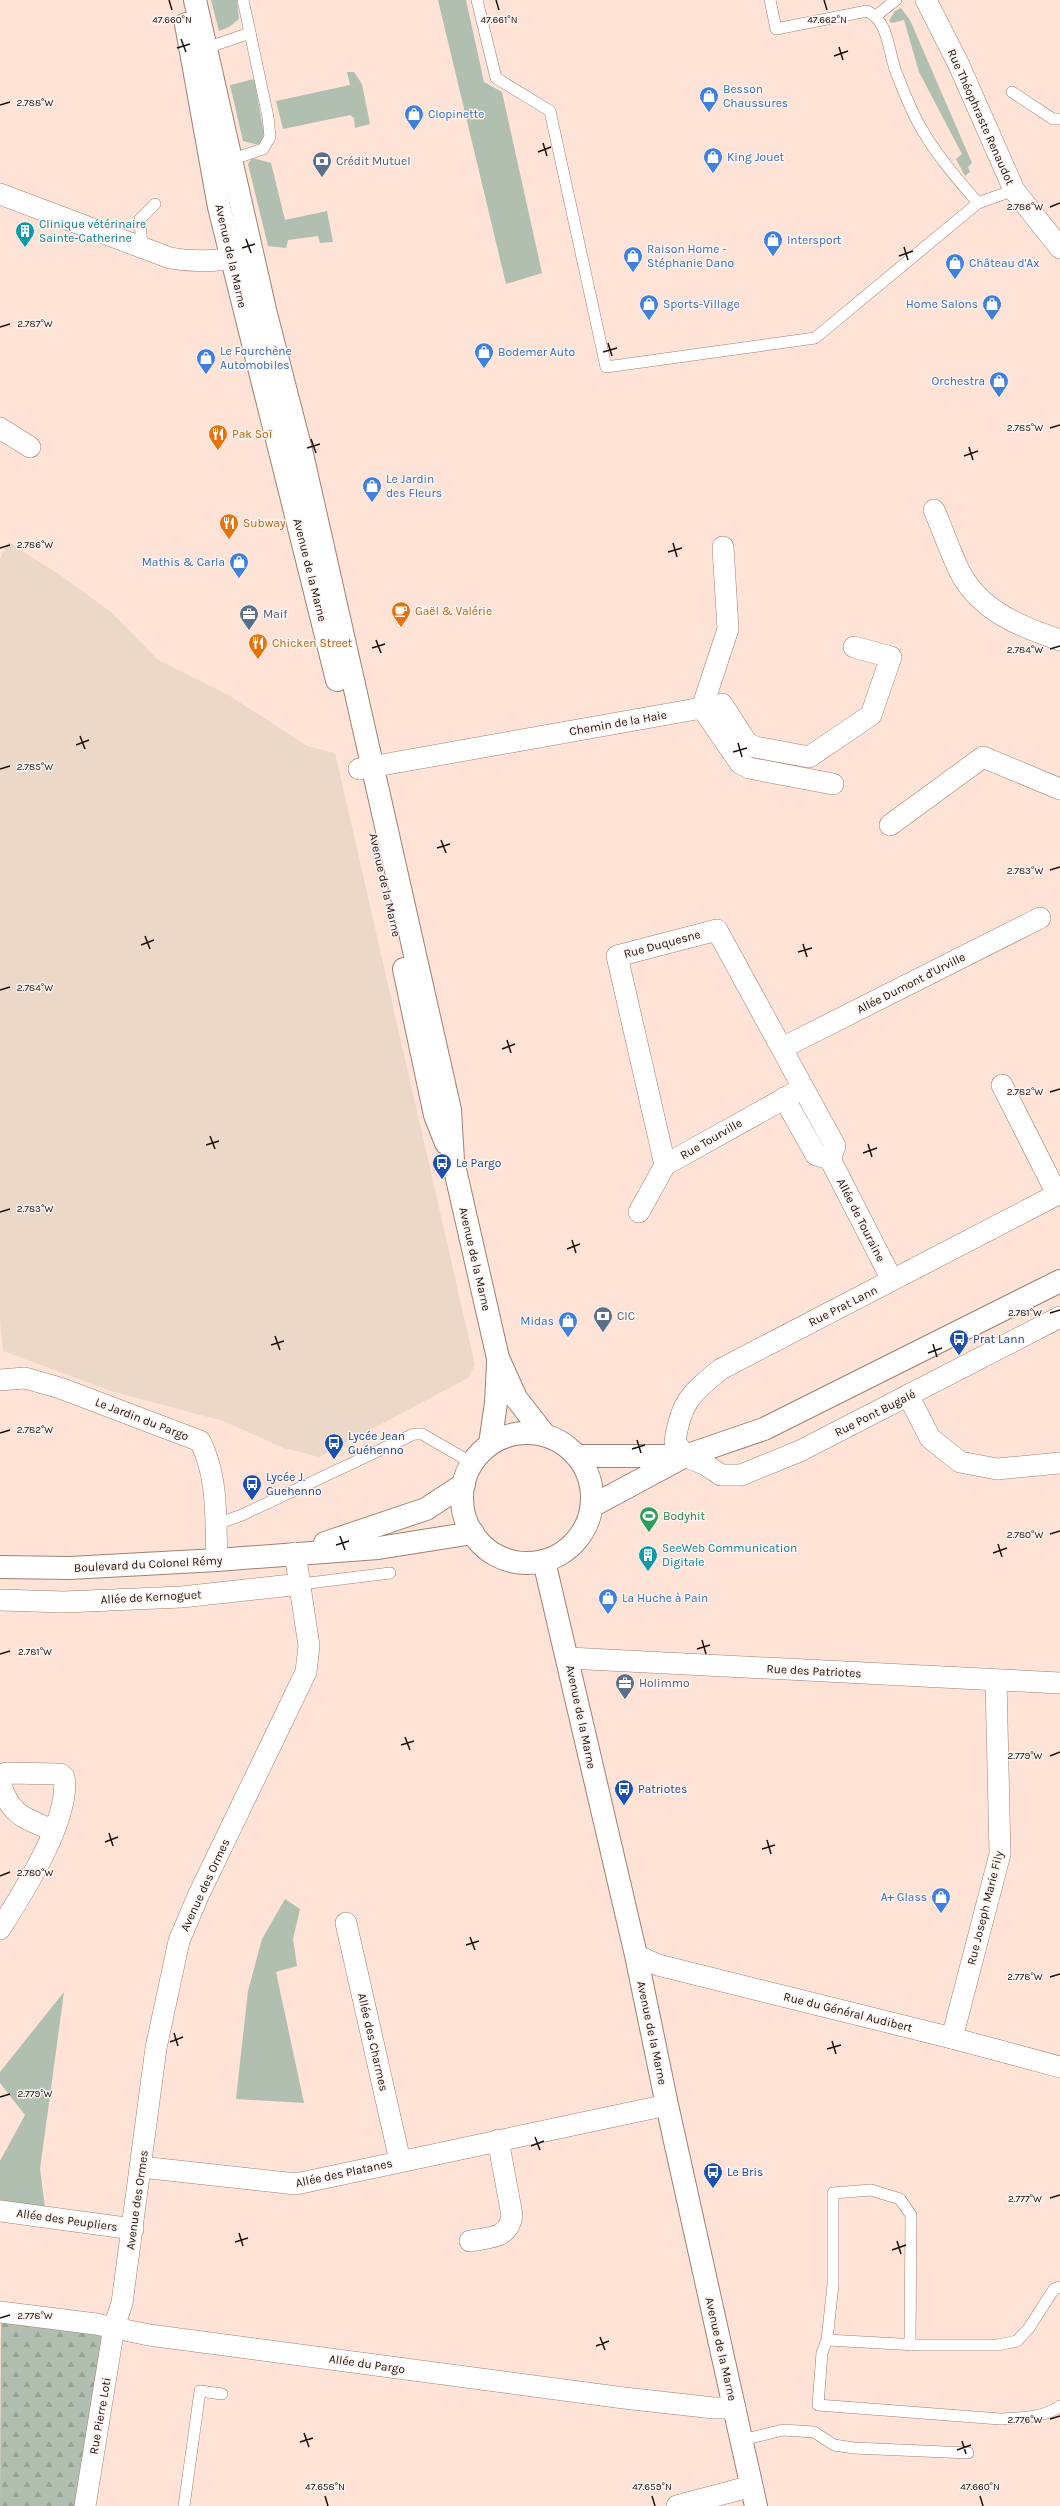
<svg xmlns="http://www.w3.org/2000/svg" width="1060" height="2506" font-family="Karla,sans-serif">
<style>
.education{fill:#ebd8c8}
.grass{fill:#b0bfaf}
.forest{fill:url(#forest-firs)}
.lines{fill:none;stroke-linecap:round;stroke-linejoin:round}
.lane-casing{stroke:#9f8172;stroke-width:12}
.street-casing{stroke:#9f8172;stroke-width:22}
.secondary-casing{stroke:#9f8172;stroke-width:24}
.lane{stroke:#fff;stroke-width:11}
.street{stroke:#fff;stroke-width:21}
.secondary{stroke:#fff;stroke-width:22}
.ticks{fill:none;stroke:#1d120d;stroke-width:1.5}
.labels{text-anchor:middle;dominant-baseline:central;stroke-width:3;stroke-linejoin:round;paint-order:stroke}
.shop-label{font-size:12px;fill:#366cbe;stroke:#fcf5f2;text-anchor:start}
.street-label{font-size:12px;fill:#1d120d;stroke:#fcf5f2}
.service-label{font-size:12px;fill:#4e5e75;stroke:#fcf5f2;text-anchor:start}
.culture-label{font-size:12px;fill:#0d838f;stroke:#fcf5f2;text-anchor:start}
.food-label{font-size:12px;fill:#c56008;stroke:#fcf5f2;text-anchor:start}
.transit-label{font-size:12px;fill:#164399;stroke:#fcf5f2;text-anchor:start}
.leisure-label{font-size:12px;fill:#27864d;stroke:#fcf5f2;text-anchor:start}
.ticks-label{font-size:10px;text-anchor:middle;fill:#1d120d;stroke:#fcf5f2;stroke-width:3;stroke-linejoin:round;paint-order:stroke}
</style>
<defs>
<pattern id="forest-firs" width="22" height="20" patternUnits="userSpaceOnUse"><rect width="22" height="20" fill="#b0bfaf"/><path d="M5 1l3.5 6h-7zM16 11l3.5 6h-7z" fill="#97a395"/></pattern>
</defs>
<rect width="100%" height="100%" fill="#fee3d6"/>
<path class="education" d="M8,542l52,33 51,37 47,48 72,36 77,50 28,7 140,612 -7,13 -149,79 -35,-9 -61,-27 -112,-30 -108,-40 -3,-30v-762z"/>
<g class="grass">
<path d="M211,0h26l2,19 -10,8 -10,4z"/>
<path d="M438,0h28l18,82 18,10 40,181 -36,11z"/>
<path d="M901,8l9,12 62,143 -4,4 2,5 -5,4 -9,-17 6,-5 -43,-82 -15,-52 -12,3 -3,-2 6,-10z"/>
<path d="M347,72h7l8,12 8,40 -15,4 -1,-10 -4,-3 -67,14 -7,-28 74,-16z"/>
<path d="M254,79l10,55 -2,8 -3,3 -16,-4 -13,-56z"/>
<path d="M252,158l19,5 14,57 42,-9 6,31 -13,1 -2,-7 -30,4 -2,8 -18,-2 -20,-82z"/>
<path d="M285,1899l15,10 -7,30 4,27 -21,6 28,131 -68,-4 12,-108 14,-52z"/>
<path d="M64,1992l-24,177 5,38 -45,-6v-40l25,-46 -25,-32v-11z"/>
</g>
<path class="forest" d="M1,2323l98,8 4,11 -26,164h-77z"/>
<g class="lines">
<g class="lane-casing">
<g id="lane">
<path d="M477,0l19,78 54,33 56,256 209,-29 163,-135"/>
<path d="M770,0l6,29 91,-18c22,10 21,40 29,61 8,20 16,42 28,61 15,25 35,48 54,70l36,-13"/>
<path d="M877,15l19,-15"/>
<path d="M206,48l44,-15"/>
<path d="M1012,92l41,27h7"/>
<path d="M230,160l33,-11 7,-12 -2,-20 -25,-117"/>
<path d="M142,248l-2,-29 15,-15"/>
<path d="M217,1524l25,-9 172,-81h8l50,29"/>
<path d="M301,1584l89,-11"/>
<path d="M1060,2287l-6,2 -25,39 -12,13 -19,4h-81l-90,-5 -5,13 -4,52 182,14c19,-1 44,-1 60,-13"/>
<path d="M827,2340l6,-55v-92l38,-3 29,9 11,16 -1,130"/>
<path d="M742,2440l41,-10 31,2 20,13 20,3 114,5"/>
<path d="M184,2506l16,-115 22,3"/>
</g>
</g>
<g class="street-casing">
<g id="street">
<path d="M926,0l33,65 55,125 46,58"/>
<path d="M0,194l170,64c27,5 53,3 79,-3"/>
<path d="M0,428l30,19"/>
<path d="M934,510c9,20 16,42 26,62 20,39 61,55 100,68"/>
<path d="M702,708l38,55 9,5 84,16"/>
<path d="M704,711l18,-7 25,39 8,4 54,10 62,-42 20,-58 -37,-10"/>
<path d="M359,769l343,-61 26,-79 -5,-82"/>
<path d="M890,825l93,-68 77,32"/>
<path d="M782,1048l258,-130"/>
<path d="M1002,1085l55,109"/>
<path d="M784,1098l32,57 14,4 62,121"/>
<path d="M665,1165l-48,-209 100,-26 118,216 -5,13"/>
<path d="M1060,1193l-339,176c-30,24 -40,33 -46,72l10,15 21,9 15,10h20l59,-24 260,-134"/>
<path d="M639,1212l26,-47 131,-73"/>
<path d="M0,1380l25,-2 35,10 140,53c19,37 15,79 17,119"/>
<path d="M908,1395l22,43 30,24 37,7 63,-6"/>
<path d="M0,1600l64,2 118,-5 119,-13"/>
<path d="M568,1658l492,25"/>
<path d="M0,1777l6,-4 54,1 4,3c7,42 -42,117 -64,152"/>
<path d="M0,1783c11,33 24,35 53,47"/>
<path d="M346,1923l54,238"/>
<path d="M636,1955l22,10 294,73 108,29"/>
<path d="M952,2038l48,-184 -4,-174"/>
<path d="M141,2167l155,17 371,-79"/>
<path d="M0,2211l133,18"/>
<path d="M470,2241c20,-4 39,-2 42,-26l-14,-75"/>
<path d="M0,2312l96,12 53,11 475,63 90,10h21"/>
<path d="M85,2506l29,-179 8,-24 34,-255 23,-107 19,-45 108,-224 3,-26 -14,-93"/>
<path d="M677,2506l75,-20"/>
</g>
</g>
<g class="secondary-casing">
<g id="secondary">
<path d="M195,0l70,310 37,144 148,656 3,51 45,197 18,40 28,36"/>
<path d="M186,24l33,183 118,473"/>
<path d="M404,969l31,146 11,28"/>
<circle cx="527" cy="1498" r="65"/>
<path d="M490,1444l6,-41 2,-40"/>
<path d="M578,1456h102"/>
<path d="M592,1506l93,-50 79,-27 296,-148"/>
<path d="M325,1543l101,-34 38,-25"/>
<path d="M544,1561l92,394 31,150 89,401"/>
<path d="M0,1567l70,1 147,-8 161,-12 95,-15"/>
</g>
</g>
<use href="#lane" class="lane"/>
<use href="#street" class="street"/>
<use href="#secondary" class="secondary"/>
</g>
<path class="ticks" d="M169,0l3,10M496,0l3,10M824,0l3,10M181,39l5,13M839,47l4,13M177,48l13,-4M834,56l14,-5M0,105l10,-3M543,143l4,13M538,152l13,-5M1050,207l10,-4M246,239l5,14M904,247l4,13M242,248l13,-4M899,256l14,-5M0,327l10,-3M608,343l4,13M603,352l14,-4M1050,428l10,-3M311,439l5,14M969,447l4,13M307,448l13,-4M964,456l14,-5M673,543l4,14M0,548l10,-3M668,552l14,-4M376,640l5,13M372,648l13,-4M1050,649l10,-3M80,736l5,13M738,743l4,14M76,745l13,-5M733,752l14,-4M0,769l10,-3M441,840l5,13M437,848l13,-4M1050,870l10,-3M145,936l5,13M803,944l4,13M141,945l13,-5M798,952l14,-4M0,990l10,-3M507,1040l4,13M502,1049l13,-5M1050,1092l10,-3M210,1136l5,13M868,1144l4,13M206,1145l13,-4M863,1153l14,-5M0,1212l10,-3M572,1240l4,13M567,1249l13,-5M1050,1313l10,-3M275,1336l5,14M933,1344l4,13M271,1345l13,-4M928,1353l14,-5M0,1433l10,-3M637,1440l4,13M632,1449l13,-4M1050,1534l10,-3M340,1536l5,14M998,1544l4,13M336,1545l13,-4M993,1553l14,-5M702,1640l4,14M697,1649l13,-4M0,1654l10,-3M405,1737l5,13M401,1745l13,-4M1050,1756l10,-4M109,1833l4,13M767,1840l4,14M105,1842l13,-5M762,1849l13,-4M0,1876l10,-4M470,1937l5,13M466,1945l13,-4M1050,1977l10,-3M174,2033l4,13M832,2041l4,13M170,2042l13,-5M827,2049l14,-4M0,2097l10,-3M535,2137l5,13M531,2146l13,-5M1050,2198l10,-3M239,2233l4,13M897,2241l4,13M235,2242l13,-4M892,2250l14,-5M0,2318l10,-3M600,2337l5,13M596,2346l13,-5M1050,2419l10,-3M304,2433l5,14M962,2441l4,13M300,2442l13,-4M957,2450l14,-5M325,2496l3,10M652,2496l3,10M980,2496l3,10"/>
<defs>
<g id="shop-pin" transform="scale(1)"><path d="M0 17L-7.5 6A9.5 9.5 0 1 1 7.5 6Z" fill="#3f7fe0" stroke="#fcf5f2"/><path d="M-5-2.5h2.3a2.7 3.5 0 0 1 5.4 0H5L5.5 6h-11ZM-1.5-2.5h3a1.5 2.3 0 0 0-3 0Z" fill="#fff"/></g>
<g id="bank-pin" transform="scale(1)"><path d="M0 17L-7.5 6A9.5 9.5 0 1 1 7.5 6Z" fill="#5c6f8a" stroke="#fcf5f2"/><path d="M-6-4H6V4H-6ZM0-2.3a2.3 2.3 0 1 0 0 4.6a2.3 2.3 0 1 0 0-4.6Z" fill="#fff"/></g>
<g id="building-pin" transform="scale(1)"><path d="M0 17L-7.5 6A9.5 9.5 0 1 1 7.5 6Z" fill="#0f9aa8" stroke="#fcf5f2"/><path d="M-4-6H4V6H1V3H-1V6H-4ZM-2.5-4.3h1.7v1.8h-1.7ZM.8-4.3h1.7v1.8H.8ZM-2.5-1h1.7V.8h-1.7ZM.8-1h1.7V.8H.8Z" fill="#fff"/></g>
<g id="restaurant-pin" transform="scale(1)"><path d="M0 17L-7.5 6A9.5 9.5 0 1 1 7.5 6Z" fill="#e8710a" stroke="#fcf5f2"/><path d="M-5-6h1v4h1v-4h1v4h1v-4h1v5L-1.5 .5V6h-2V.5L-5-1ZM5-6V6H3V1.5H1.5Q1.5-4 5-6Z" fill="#fff"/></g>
<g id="cafe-pin" transform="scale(1)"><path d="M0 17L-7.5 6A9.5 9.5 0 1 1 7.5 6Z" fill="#e8710a" stroke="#fcf5f2"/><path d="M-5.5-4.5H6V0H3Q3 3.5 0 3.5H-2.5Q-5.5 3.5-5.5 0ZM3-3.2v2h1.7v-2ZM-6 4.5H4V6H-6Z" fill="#fff"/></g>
<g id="office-pin" transform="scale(1)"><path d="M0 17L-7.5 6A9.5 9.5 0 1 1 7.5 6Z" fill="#5c6f8a" stroke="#fcf5f2"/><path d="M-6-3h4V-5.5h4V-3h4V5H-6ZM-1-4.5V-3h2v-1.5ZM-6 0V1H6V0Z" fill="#fff"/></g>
<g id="bus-pin" transform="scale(1)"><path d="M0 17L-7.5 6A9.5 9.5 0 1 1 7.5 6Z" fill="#1a4fb4" stroke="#fcf5f2"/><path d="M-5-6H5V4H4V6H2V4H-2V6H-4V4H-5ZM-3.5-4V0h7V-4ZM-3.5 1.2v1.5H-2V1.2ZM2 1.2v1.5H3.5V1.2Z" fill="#fff"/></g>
<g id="stadium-pin" transform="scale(1)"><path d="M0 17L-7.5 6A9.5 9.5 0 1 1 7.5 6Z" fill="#2e9e5b" stroke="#fcf5f2"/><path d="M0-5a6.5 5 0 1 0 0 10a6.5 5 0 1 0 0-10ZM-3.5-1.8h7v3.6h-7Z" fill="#fff"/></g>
</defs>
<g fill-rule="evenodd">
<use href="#shop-pin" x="709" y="96"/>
<use href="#shop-pin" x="414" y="114"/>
<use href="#shop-pin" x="713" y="157"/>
<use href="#bank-pin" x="322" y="161"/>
<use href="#building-pin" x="25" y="231"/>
<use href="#shop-pin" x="773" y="240"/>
<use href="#shop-pin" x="633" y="256"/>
<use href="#shop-pin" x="955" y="263"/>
<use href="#shop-pin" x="649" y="304"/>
<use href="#shop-pin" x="992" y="304"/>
<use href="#shop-pin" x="484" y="352"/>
<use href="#shop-pin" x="206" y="358"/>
<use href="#shop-pin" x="999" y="381"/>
<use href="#restaurant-pin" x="218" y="434"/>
<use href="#shop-pin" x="372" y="486"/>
<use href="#restaurant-pin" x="229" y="523"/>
<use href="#shop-pin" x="239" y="562"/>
<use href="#cafe-pin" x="401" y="611"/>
<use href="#office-pin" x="249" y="614"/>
<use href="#restaurant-pin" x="258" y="643"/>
<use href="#bus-pin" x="442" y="1163"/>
<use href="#bank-pin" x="603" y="1316"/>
<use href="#shop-pin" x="568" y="1321"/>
<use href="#bus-pin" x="959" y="1339"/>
<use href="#bus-pin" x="334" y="1443"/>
<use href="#bus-pin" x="252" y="1484"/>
<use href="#stadium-pin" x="649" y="1516"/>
<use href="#building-pin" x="648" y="1555"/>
<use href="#shop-pin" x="608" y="1598"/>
<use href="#office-pin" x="625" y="1683"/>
<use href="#bus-pin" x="624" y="1789"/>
<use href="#shop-pin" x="941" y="1897"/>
<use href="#bus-pin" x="713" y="2172"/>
</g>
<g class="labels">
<g class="shop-label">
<text x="723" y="89">Besson<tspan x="723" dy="14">Chaussures</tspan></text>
<text x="428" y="114">Clopinette</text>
<text x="727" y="157">King Jouet</text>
<text x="787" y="240">Intersport</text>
<text x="647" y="249">Raison Home -<tspan x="647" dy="14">Stéphanie Dano</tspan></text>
<text x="969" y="263">Château d'Ax</text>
<text x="663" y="304">Sports-Village</text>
<text x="978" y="304" text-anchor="end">Home Salons</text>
<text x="220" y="351">Le Fourchène<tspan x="220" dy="14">Automobiles</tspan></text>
<text x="498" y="352">Bodemer Auto</text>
<text x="985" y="381" text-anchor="end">Orchestra</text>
<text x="386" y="479">Le Jardin<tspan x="386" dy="14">des Fleurs</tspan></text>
<text x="225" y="562" text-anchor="end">Mathis &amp; Carla</text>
<text x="554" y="1321" text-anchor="end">Midas</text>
<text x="622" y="1598">La Huche à Pain</text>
<text x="927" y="1897" text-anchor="end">A+ Glass</text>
</g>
<g class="street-label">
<text transform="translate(981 117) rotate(66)">Rue Théophraste Renaudot</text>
<text transform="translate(231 256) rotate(77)">Avenue de la Marne</text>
<text transform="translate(310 570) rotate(76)">Avenue de la Marne</text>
<text transform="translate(618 723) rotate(-10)">Chemin de la Haie</text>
<text transform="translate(385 885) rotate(77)">Avenue de la Marne</text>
<text transform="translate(662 944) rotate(-15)">Rue Duquesne</text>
<text transform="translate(911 983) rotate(-27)">Allée Dumont d'Urville</text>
<text transform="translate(711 1139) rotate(-30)">Rue Tourville</text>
<text transform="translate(861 1220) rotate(63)">Allée de Touraine</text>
<text transform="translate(475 1259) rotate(77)">Avenue de la Marne</text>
<text transform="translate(843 1306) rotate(-27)">Rue Prat Lann</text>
<text transform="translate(875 1413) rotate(-27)">Rue Pont Bugalé</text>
<text transform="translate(142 1419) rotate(21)">Le Jardin du Pargo</text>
<text transform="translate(148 1564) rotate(-3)">Boulevard du Colonel Rémy</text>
<text transform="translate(151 1597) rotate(-3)">Allée de Kernoguet</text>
<text transform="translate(814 1671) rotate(3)">Rue des Patriotes</text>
<text transform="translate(581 1717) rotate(78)">Avenue de la Marne</text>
<text transform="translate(205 1885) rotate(-65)">Avenue des Ormes</text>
<text transform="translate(985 1908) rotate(-76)">Rue Joseph Marie Fily</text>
<text transform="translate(848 2012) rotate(14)">Rue du Général Audibert</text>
<text transform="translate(652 2033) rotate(78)">Avenue de la Marne</text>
<text transform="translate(373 2042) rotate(77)">Allée des Charmes</text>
<text transform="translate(344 2173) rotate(-12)">Allée des Platanes</text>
<text transform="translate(137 2200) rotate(-82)">Avenue des Ormes</text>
<text transform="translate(67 2220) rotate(8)">Allée des Peupliers</text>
<text transform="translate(721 2349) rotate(77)">Avenue de la Marne</text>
<text transform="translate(367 2364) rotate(8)">Allée du Pargo</text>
<text transform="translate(100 2416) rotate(-80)">Rue Pierre Loti</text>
</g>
<g class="service-label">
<text x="336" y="161">Crédit Mutuel</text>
<text x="263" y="614">Maif</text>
<text x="617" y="1316">CIC</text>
<text x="639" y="1683">Holimmo</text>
</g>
<g class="culture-label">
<text x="39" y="224">Clinique vétérinaire<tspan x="39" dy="14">Sainte-Catherine</tspan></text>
<text x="662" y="1548">SeeWeb Communication<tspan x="662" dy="14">Digitale</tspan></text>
</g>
<g class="food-label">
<text x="232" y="434">Pak Soï</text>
<text x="243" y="523">Subway</text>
<text x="415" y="611">Gaël &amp; Valérie</text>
<text x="272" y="643">Chicken Street</text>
</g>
<g class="transit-label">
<text x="456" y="1163">Le Pargo</text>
<text x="973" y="1339">Prat Lann</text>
<text x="348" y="1436">Lycée Jean<tspan x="348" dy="14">Guéhenno</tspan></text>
<text x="266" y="1477">Lycée J.<tspan x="266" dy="14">Guehenno</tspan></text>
<text x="638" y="1789">Patriotes</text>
<text x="727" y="2172">Le Bris</text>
</g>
<g class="leisure-label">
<text x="663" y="1516">Bodyhit</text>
</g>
</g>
<g class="ticks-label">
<text x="172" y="23">47.660°N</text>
<text x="499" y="23">47.661°N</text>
<text x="827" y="23">47.662°N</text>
<text x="35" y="106">2.788°W</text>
<text x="1025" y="210">2.786°W</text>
<text x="35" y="327">2.787°W</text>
<text x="1025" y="431">2.785°W</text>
<text x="35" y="548">2.786°W</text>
<text x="1025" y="653">2.784°W</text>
<text x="35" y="770">2.785°W</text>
<text x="1025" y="874">2.783°W</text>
<text x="35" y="991">2.784°W</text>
<text x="1025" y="1095">2.782°W</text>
<text x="35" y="1212">2.783°W</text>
<text x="1025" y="1316">2.781°W</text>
<text x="35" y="1433">2.782°W</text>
<text x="1025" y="1538">2.780°W</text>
<text x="35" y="1655">2.781°W</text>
<text x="1025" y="1759">2.779°W</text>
<text x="35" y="1876">2.780°W</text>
<text x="1025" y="1980">2.778°W</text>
<text x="35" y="2097">2.779°W</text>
<text x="1025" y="2202">2.777°W</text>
<text x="35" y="2319">2.778°W</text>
<text x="1025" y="2423">2.776°W</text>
<text x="325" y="2490">47.658°N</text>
<text x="652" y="2490">47.659°N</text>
<text x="980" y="2490">47.660°N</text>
</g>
</svg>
